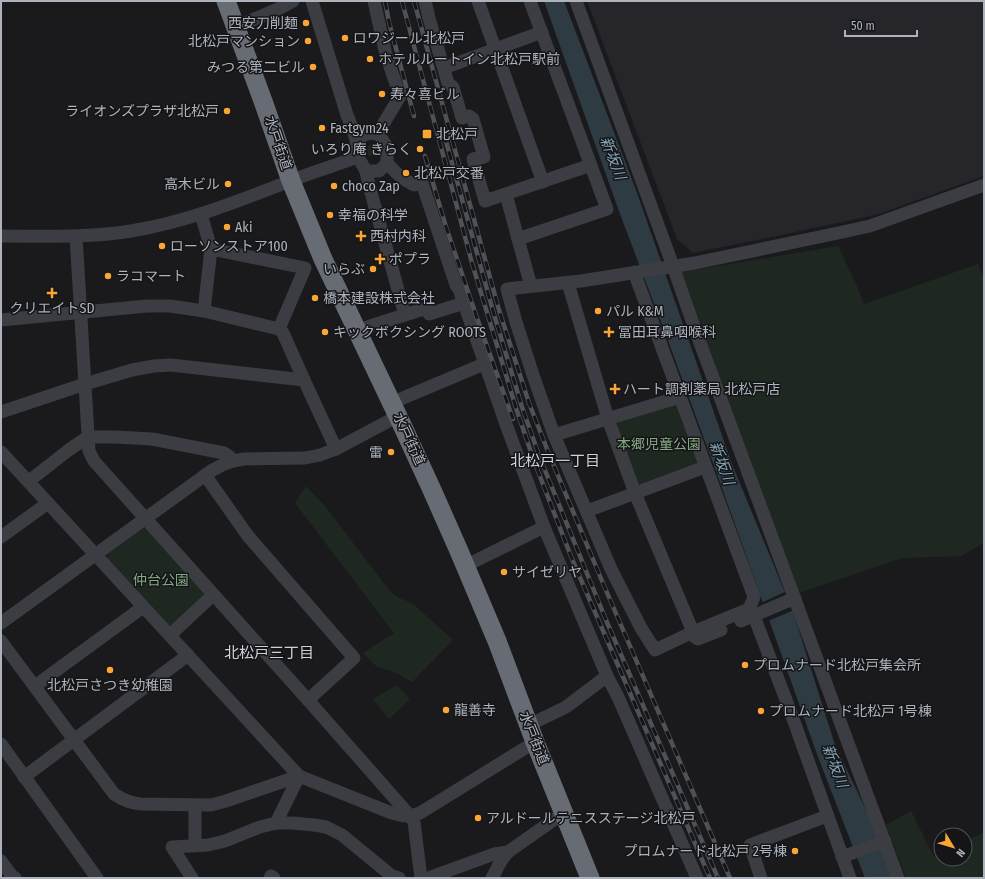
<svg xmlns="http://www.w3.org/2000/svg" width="985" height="879" font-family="'Fira Sans Condensed','Noto Sans JP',sans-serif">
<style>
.built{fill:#26262a}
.green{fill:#1f2820}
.water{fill:#2f3b42}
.pier{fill:#1a1a1d}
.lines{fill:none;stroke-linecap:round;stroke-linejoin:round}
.minor{stroke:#3b3d42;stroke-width:13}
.highway{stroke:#676b73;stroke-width:19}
.rail-casing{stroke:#4e5157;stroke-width:4.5}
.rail{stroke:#151518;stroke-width:3;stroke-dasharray:9;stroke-linecap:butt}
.poi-dot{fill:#faa635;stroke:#151518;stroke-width:1.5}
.labels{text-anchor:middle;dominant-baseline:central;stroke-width:3;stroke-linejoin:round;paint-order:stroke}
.poi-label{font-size:14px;fill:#acb3bc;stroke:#151518;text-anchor:start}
.street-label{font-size:14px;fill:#acb3bc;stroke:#151518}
.park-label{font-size:14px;fill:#84a883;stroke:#151518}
.water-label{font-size:15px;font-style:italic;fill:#82a4b8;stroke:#151518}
.neighbourhood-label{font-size:15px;fill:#cdd1d8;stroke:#151518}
</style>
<rect width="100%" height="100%" fill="#1a1a1d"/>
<path class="built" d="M587,1h397v175l-105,38 -102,22 -84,17 -16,-14z"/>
<g class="green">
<path d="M371,144c5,1 6,3 6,8l-4,4 -3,1c-5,-4 -4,-10 1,-13z"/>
<path d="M838,246l18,38 8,20 114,-40 6,14v265l-23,13 -59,2 -106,36 -114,-322z"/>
<path d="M673,404l9,4 18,51 -4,8 -52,19 -6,-3 -21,-57 4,-7z"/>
<path d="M306,486l19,20 64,84 8,7 15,6 41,37 -41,42 -16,-9 -20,-7 -13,-13 31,-20 -99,-130z"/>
<path d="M144,528h5l59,64 -38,36 -63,-68 2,-7z"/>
<path d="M397,685l13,14 -21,20 -16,-20z"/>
<path d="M911,811l23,46 7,-3v5h24v-17l19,-10v46h-78l-20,-53z"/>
</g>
<path class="water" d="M544,1h20l72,189 96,274 61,148 42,133 42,88 15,45h-27l-47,-121 -101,-283 -51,-139 -46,-121z"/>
<path class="pier" d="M787,591l7,19 -26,11 -7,-18z"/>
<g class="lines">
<g class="minor">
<path d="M312,1l35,114 5,12 4,13 2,17 8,14h13l8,-8v-16l-9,-14 -12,1 -10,6"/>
<path d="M374,1l12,54 14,41 -22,37"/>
<path d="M425,1l4,17 19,65 5,4 9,31 7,-2 4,3 11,38 -11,2 12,42 106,-36"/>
<path d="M478,1l65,181"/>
<path d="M576,1l97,265 23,66 202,546"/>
<path d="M236,27l44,-19 13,-7"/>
<path d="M444,68l98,-36"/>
<path d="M387,163c9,10 15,16 27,22l8,-2 34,102 3,4 48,138 37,100 63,149 -41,31 -37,18"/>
<path d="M366,171l4,18 35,126"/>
<path d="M506,194l12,45 13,47"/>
<path d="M201,214l10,35"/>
<path d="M1,236c43,0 87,2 130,-5 55,-9 108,-30 159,-50 23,-9 46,-16 68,-24"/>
<path d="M76,236l13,215 5,10 214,239 103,117 3,5 7,56"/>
<path d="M518,239l89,-30 -77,-208"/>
<path d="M634,272l120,325 -5,12 -56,23 -38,18 -14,-22 -30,-59 -57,-134 -21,-60 -17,-53 -9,-33 74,-8 114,-18 143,-30 32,-7 114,-41"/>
<path d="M568,283l40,136 27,74 58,139 2,5 3,2 23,-9"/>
<path d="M204,311l7,-62 94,19 -26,61"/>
<path d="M1,320l146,-14h23l34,5 75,18 4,4 21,47"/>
<path d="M358,331l12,-5 57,-18 2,6 35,-11"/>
<path d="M391,403l93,-39"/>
<path d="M1,412l84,-28 47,-14 22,-4 17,-1 133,15 32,69"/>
<path d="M554,435l126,-38"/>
<path d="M1,452l298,324 90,36c13,4 19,6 31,1l115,-71"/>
<path d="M205,475l43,61 106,122 -46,42"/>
<path d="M29,481l41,-32 18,-12h27l37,2 72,14 5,3 4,5"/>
<path d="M587,511l118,-44"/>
<path d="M1,537l47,-34"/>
<path d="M465,566l79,-39"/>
<path d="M754,616l37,97 59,165"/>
<path d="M741,621l54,-23"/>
<path d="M1,623l210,-152 13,-7 9,-3 11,-2 61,-1 15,-3 16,-6 62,-33"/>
<path d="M170,635l43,-40"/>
<path d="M1,641l113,153c9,6 16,9 26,10l71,1 15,-4 73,-25"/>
<path d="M607,676l11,21 79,181"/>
<path d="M35,686l108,-79"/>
<path d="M1,744l96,134"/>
<path d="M24,777l164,-122"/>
<path d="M276,823l23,-47"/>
<path d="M195,846v-41"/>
<path d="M842,857l43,-16"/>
<path d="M1,861l11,15 3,2"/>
<path d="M192,878l-20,-31 36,-2 17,-4 35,-14 16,-4h16l22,2 12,2 16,8 50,41 7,2"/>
<path d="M270,878l1,-2 3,2"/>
<path d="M428,878l66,-24 14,-2"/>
<path d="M492,878l9,-17 7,-9 57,-40"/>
<path d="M761,878l-11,-33 77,-29"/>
</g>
<path class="highway" d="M226,1l37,100 28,80 32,78 80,168 29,63 27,61 38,90 38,101 55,136"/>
<g class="rail-casing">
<g id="rail">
<path d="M385,1l4,21 25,94"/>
<path d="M402,1l70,262 44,145 18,53 38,98 138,319"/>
<path d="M414,1l85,309 30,93 20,51 56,134 125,290"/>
<path d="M444,134l49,177 29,96 18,51 66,162 112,258"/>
<path d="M425,156l21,71 31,91 36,101"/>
</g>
</g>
<use href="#rail" class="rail"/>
</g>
<g class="poi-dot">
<circle cx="306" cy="23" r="4"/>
<circle cx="345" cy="38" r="4"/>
<circle cx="308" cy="41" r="4"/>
<circle cx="370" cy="59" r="4"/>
<circle cx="313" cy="67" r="4"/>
<circle cx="382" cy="94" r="4"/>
<circle cx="227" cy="111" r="4"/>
<circle cx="322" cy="128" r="4"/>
<rect x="422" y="129" width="10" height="10" rx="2"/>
<circle cx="420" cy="149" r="4"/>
<circle cx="406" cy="173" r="4"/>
<circle cx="228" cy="184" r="4"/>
<circle cx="334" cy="186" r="4"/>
<circle cx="330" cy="215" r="4"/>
<circle cx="227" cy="227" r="4"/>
<path d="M359 230h4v4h4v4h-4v4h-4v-4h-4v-4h4z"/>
<circle cx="162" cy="246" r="4"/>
<path d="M378 253h4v4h4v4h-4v4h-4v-4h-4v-4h4z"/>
<circle cx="373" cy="269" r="4"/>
<circle cx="108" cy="276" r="4"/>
<path d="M50 287h4v4h4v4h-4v4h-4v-4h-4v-4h4z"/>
<circle cx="315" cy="298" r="4"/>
<circle cx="598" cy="311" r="4"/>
<circle cx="325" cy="332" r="4"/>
<path d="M607 326h4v4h4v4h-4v4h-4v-4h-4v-4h4z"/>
<path d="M613 383h4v4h4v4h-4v4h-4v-4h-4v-4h4z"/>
<circle cx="391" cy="452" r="4"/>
<circle cx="504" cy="572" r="4"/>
<circle cx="745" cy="665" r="4"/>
<circle cx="110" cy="670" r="4"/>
<circle cx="446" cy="710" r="4"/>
<circle cx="761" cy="711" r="4"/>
<circle cx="478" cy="818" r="4"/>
<circle cx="795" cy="851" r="4"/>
</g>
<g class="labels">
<g class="poi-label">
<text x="298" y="23" text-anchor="end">西安刀削麺</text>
<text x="353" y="38">ロワジール北松戸</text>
<text x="300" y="41" text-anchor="end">北松戸マンション</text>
<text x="378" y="59">ホテルルートイン北松戸駅前</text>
<text x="305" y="67" text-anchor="end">みつる第二ビル</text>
<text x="390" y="94">寿々喜ビル</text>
<text x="219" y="111" text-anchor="end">ライオンズプラザ北松戸</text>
<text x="330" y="128">Fastgym24</text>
<text x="436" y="134">北松戸</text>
<text x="412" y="149" text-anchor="end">いろり庵 きらく</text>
<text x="414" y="173">北松戸交番</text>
<text x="220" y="184" text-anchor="end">高木ビル</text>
<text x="342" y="186">choco Zap</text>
<text x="338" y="215">幸福の科学</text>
<text x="235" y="227">Aki</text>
<text x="370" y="236">西村内科</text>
<text x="170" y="246">ローソンストア100</text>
<text x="389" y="259">ポプラ</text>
<text x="365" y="269" text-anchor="end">いらぶ</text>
<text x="116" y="276">ラコマート</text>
<text x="323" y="298">橋本建設株式会社</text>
<text x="52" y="308" text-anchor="middle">クリエイトSD</text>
<text x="606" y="311">パル K&amp;M</text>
<text x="333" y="332">キックボクシング ROOTS</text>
<text x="618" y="332">冨田耳鼻咽喉科</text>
<text x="623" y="389">ハート調剤薬局 北松戸店</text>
<text x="383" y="452" text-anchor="end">雷</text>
<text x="512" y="572">サイゼリヤ</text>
<text x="753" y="665">プロムナード北松戸集会所</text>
<text x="110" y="685" text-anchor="middle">北松戸さつき幼稚園</text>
<text x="454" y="710">龍善寺</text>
<text x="769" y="711">プロムナード北松戸 1号棟</text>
<text x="486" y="818">アルドールテニスステージ北松戸</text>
<text x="787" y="851" text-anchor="end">プロムナード北松戸 2号棟</text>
</g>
<g class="street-label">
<text transform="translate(278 143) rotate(71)">水戸街道</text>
<text transform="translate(409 439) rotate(65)">水戸街道</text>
<text transform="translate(534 738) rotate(68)">水戸街道</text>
</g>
<g class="park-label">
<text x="659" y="444">本郷児童公園</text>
<text x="161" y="580">仲台公園</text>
</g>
<g class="water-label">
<text transform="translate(613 158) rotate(69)">新坂川</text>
<text transform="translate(722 463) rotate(70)">新坂川</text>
<text transform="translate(835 766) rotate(69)">新坂川</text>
</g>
<g class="neighbourhood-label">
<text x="555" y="461">北松戸一丁目</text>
<text x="269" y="653">北松戸三丁目</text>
</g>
</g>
<rect width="985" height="879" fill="none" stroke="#acb3bc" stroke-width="4"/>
<g transform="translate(953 847) rotate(128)"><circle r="19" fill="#151518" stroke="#51545a"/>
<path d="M0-3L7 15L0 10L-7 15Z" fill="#faa635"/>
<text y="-6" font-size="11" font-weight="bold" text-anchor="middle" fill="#acb3bc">N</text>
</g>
<path d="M845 30v6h72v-6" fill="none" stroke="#acb3bc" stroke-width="2"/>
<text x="851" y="30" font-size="12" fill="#acb3bc" stroke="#151518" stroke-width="3" paint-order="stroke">50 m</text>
</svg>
